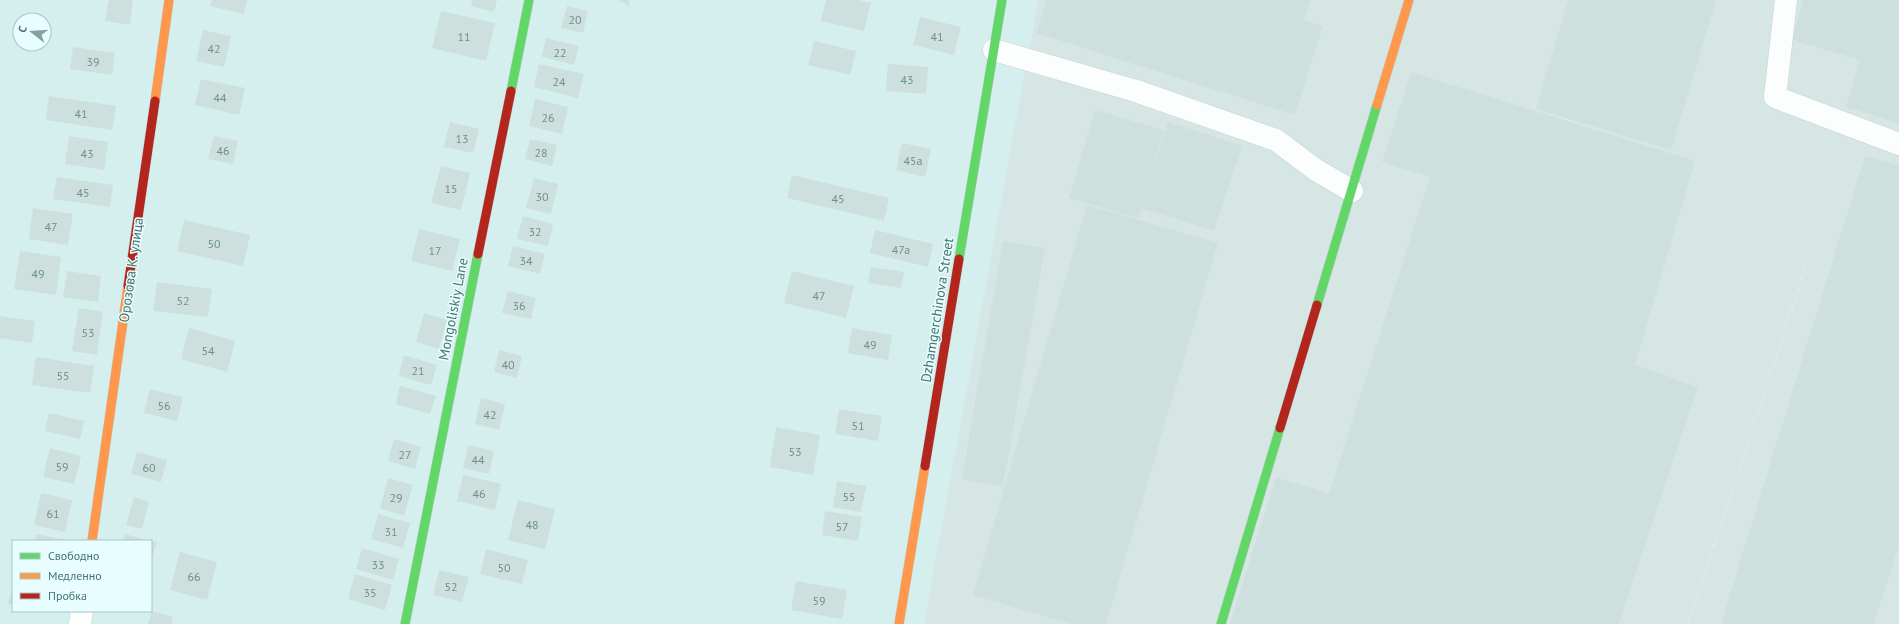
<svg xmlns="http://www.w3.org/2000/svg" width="1899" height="624" font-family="'PT Sans',sans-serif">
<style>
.residential{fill:#d5efef;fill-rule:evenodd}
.industrial{fill:#d6e6e5}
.building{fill:#cde0de}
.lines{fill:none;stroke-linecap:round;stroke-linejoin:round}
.street-casing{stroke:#c5d3d3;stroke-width:23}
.fast-casing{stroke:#c2d2d2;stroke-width:10}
.slow-casing{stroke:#c2d2d2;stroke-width:10}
.jam-casing{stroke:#c2d2d2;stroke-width:10}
.street{stroke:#fcfefe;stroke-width:22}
.fast{stroke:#63d668;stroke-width:9}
.slow{stroke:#ff974d;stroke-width:9}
.jam{stroke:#b3261e;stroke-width:9}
.rail{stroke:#e4e6e2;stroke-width:3;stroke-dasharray:6 4;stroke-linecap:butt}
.labels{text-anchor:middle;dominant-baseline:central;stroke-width:3;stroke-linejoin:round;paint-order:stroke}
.number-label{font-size:12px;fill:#6c918b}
.street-label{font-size:14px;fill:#48746c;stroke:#e8fdff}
</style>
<rect width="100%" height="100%" fill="#e8f5f6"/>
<path class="residential" d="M0,0h1899v624h-1899zM20,20h24v24h-24zM13,541h138v70h-138z"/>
<path class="industrial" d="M1038,0h861v624h-975z"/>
<g class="building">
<path d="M109,0h24l-3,25 -25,-4z"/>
<path d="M212,0h35l-3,14 -34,-8z"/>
<path d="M472,0h25l-3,12 -23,-6z"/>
<path d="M618,0h11v6z"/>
<path d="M826,0h33l12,3 -7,28 -43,-10z"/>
<path d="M1047,0h264l-7,20 19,6 -28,89 -259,-82z"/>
<path d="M1568,0h148l-45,150 -135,-41z"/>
<path d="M1803,0h96v123l-53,-16 14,-47 -68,-20z"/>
<path d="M567,6l21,5 -5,22 -22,-5z"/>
<path d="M441,11l54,12 -9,38 -54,-13z"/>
<path d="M920,17l41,10 -7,28 -41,-10z"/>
<path d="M203,30l28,6 -7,31 -28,-6z"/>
<path d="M546,38l33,8 -5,19 -32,-8z"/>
<path d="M814,41l42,10 -6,24 -42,-10z"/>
<path d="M73,47l42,6 -3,22 -42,-6z"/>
<path d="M539,64l45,10 -6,24 -44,-11z"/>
<path d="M888,64l40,3 -2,27 -40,-3z"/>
<path d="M1411,72l284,89 -60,204 63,22 -79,237h-389l46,-147 53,17 101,-317 -48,-15z"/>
<path d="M201,79l44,9 -6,27 -44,-10z"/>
<path d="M49,96l67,10 -4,24 -66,-10z"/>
<path d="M535,99l33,8 -6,27 -33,-8z"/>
<path d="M1095,110l69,20 -15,51 19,-59 74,24 -28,85 -73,-23 -3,10 -69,-20z"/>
<path d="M450,122l29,7 -6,24 -29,-6z"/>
<path d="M69,136l39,6 -4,28 -39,-6z"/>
<path d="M214,136l24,5 -5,23 -25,-5z"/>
<path d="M530,139l27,6 -5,21 -27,-7z"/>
<path d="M902,143l29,6 -6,28 -29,-7z"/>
<path d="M1865,156l34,10v378l-25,80h-153z"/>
<path d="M441,166l29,7 -9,37 -30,-7z"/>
<path d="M792,175l97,23 -5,23 -97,-23z"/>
<path d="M57,177l56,8 -3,22 -57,-8z"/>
<path d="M534,178l24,6 -7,30 -25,-6z"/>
<path d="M1087,205l131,38 -112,381h-35l-98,-29z"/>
<path d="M33,208l40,6 -5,31 -39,-6z"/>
<path d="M523,216l30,8 -5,22 -31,-7z"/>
<path d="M184,220l66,15 -7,31 -66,-15z"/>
<path d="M419,229l41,10 -8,32 -41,-10z"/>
<path d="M875,230l58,14 -5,23 -58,-14z"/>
<path d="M1003,241l42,7 -42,238 -41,-7z"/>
<path d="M513,246l32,8 -5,20 -32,-8z"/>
<path d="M20,251l41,6 -5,38 -42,-6z"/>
<path d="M871,267l33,5 -3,16 -33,-5z"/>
<path d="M67,271l34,5 -3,26 -35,-5z"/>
<path d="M792,271l62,15 -8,32 -62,-15z"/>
<path d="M157,282l55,7 -4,28 -55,-6z"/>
<path d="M508,291l28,7 -5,21 -29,-6z"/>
<path d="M79,308l24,4 -6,43 -25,-4z"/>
<path d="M424,313l23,7 -8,29 -23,-7z"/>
<path d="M0,316l35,5 -3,22 -32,-5z"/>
<path d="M189,328l46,13 -8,31 -46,-13z"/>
<path d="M852,328l40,7 -4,25 -40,-7z"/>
<path d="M499,350l23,6 -5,22 -23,-6z"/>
<path d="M404,355l33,10 -6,20 -32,-9z"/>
<path d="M36,357l58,9 -4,27 -58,-8z"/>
<path d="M400,386l36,10 -6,18 -34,-10z"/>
<path d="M150,389l33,8 -6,24 -33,-8z"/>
<path d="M481,398l24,6 -6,26 -24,-6z"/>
<path d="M839,409l43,7 -4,25 -43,-7z"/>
<path d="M49,413l35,8 -4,18 -35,-8z"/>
<path d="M776,427l44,8 -7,40 -43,-8z"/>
<path d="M394,439l27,8 -6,22 -27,-8z"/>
<path d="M468,445l26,6 -5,23 -26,-6z"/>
<path d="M50,448l31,8 -7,28 -31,-7z"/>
<path d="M137,452l30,8 -6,22 -30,-8z"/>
<path d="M463,475l38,9 -6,26 -38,-9z"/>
<path d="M388,478l25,7 -9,31 -24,-8z"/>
<path d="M837,481l29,5 -5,26 -28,-5z"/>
<path d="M41,493l31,7 -7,32 -31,-7z"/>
<path d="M134,497l15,5 -7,27 -16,-4z"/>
<path d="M518,500l37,9 -10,40 -37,-9z"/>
<path d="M825,511l37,6 -4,24 -36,-6z"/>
<path d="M378,514l32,9 -7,25 -32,-9z"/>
<path d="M36,534l29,6 -1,1h-29z"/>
<path d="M125,534l25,7h-26z"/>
<path d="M151,541l6,1 -6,19z"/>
<path d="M362,548l37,11 -6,21 -37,-11z"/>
<path d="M486,549l42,11 -6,24 -42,-10z"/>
<path d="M180,552l37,10 -10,38 -37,-10z"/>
<path d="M439,570l30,7 -7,25 -29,-7z"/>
<path d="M355,574l37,11 -7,25 -37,-11z"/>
<path d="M796,581l51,9 -5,29 -51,-9z"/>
<path d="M13,585v20l-5,-1z"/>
<path d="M152,611l21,6 -2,7h-23z"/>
</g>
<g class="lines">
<g class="street-casing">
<g id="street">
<path d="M1786,0l-11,97 124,47"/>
<path d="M994,50l142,41 140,49 40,30 36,21"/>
<path d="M80,624l2,-13"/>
</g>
</g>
<g class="fast-casing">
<g id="fast">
<path d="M511,91l18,-91"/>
<path d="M959,259l43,-259"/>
<path d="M1317,305l60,-200"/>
<path d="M405,624l73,-370"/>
<path d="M1221,624l59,-196"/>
</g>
</g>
<g class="slow-casing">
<g id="slow">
<path d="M155,101l14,-101"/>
<path d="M1377,105l32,-105"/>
<path d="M92,541l36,-255"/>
<path d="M899,624l26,-158"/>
</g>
</g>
<g class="jam-casing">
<g id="jam">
<path d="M478,254l33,-163"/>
<path d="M128,286l27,-185"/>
<path d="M1280,428l37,-123"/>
<path d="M925,466l34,-207"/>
</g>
</g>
<use href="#street" class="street"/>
<use href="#fast" class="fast"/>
<use href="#slow" class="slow"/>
<use href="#jam" class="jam"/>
<path class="rail" d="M1688,624l117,-355"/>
</g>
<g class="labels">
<g class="number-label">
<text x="575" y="19">20</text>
<text x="464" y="36">11</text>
<text x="937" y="36">41</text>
<text x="214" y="48">42</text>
<text x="560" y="52">22</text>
<text x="93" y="61">39</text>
<text x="907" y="79">43</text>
<text x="559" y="81">24</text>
<text x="220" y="97">44</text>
<text x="81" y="113">41</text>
<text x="548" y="117">26</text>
<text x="462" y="138">13</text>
<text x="223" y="150">46</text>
<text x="541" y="152">28</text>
<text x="87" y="153">43</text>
<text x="913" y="160">45a</text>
<text x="451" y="188">15</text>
<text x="83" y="192">45</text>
<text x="542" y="196">30</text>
<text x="838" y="198">45</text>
<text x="51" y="226">47</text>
<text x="535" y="231">32</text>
<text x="214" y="243">50</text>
<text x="901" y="249">47a</text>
<text x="435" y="250">17</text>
<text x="526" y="260">34</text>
<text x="38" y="273">49</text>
<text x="819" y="295">47</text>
<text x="183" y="300">52</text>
<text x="519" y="305">36</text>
<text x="88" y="332">53</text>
<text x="870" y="344">49</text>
<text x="208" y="350">54</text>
<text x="508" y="364">40</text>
<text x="418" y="370">21</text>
<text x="63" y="375">55</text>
<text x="164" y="405">56</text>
<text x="490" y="414">42</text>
<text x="858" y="425">51</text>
<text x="795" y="451">53</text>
<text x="405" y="454">27</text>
<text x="478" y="459">44</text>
<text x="62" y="466">59</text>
<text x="149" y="467">60</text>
<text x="479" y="493">46</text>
<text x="849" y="496">55</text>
<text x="396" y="497">29</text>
<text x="53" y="513">61</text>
<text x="532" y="524">48</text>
<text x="842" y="526">57</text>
<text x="391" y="531">31</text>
<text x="378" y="564">33</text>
<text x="504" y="567">50</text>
<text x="194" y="576">66</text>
<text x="451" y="586">52</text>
<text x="370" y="592">35</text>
<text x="819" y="600">59</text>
</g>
<g class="street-label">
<text transform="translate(131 270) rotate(-82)">Орозова К. улица</text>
<text transform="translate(453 309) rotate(-79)">Mongoliskiy Lane</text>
<text transform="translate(937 310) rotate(-81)">Dzhamgerchinova Street</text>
</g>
</g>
<rect x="12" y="540" width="140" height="72" fill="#e8fdff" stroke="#a8c6c4"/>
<rect x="20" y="553" width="20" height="6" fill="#63d668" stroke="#a8c6c4"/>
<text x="48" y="560" font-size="12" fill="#48746c">Свободно</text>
<rect x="20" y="573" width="20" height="6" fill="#ff974d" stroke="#a8c6c4"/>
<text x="48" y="580" font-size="12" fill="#48746c">Медленно</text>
<rect x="20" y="593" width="20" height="6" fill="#b3261e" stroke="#a8c6c4"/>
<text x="48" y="600" font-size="12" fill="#48746c">Пробка</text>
<g transform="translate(32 32) rotate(287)"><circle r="19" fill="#e8fdff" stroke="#a8c6c4"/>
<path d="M0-3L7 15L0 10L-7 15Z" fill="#80a19c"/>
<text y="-6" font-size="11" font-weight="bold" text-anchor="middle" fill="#48746c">С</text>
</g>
</svg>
